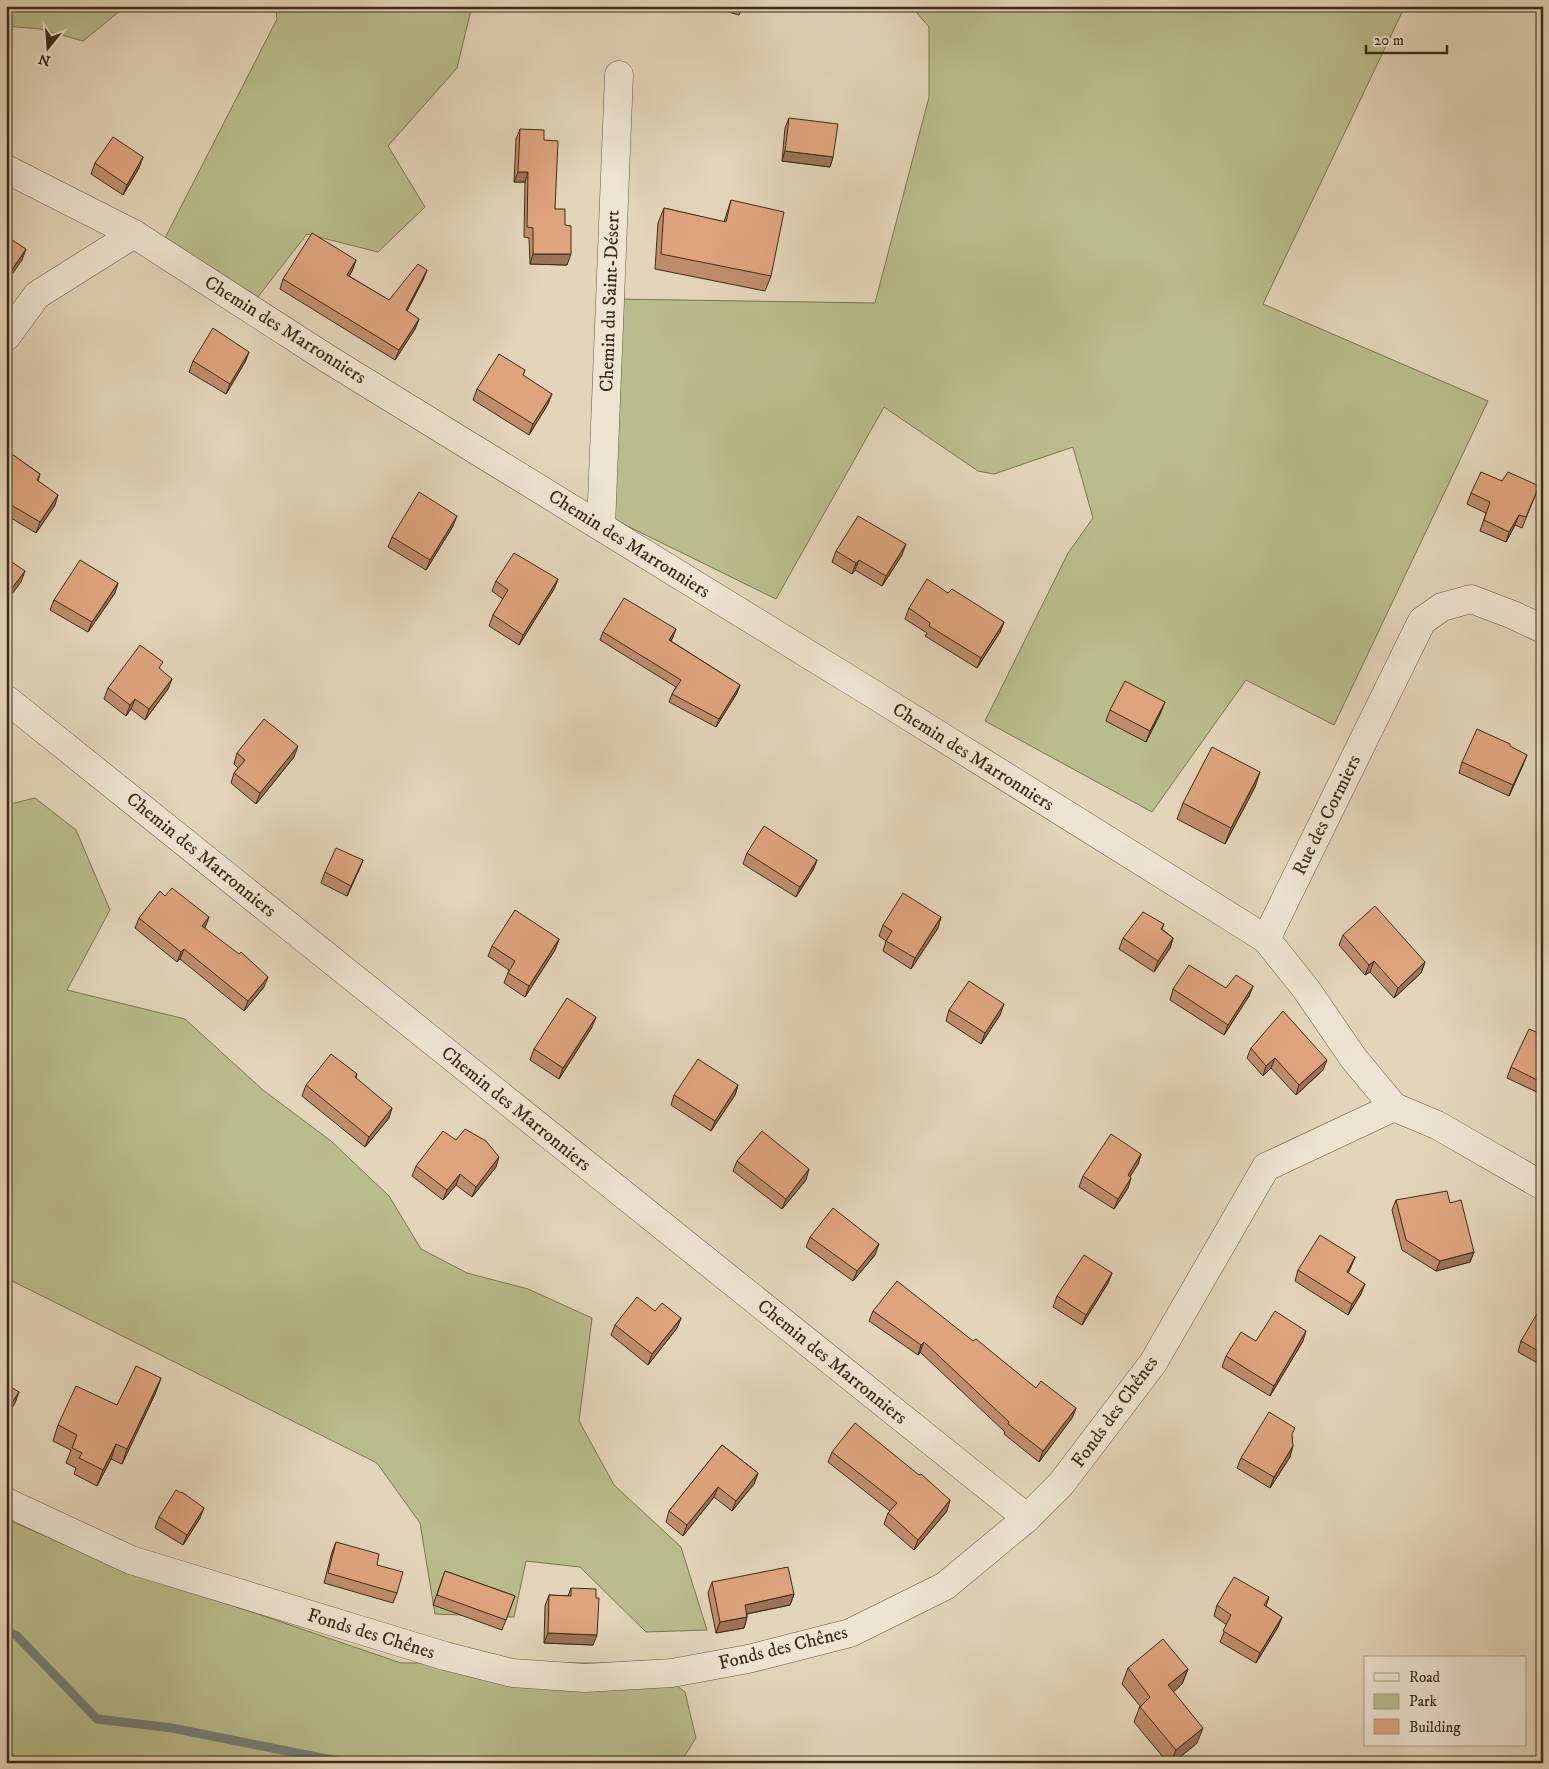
<svg xmlns="http://www.w3.org/2000/svg" width="1549" height="1769" font-family="'IM FELL DW Pica',serif">
<style>
.green{fill:#b9bc8b;stroke:#7a7451}
.lines{fill:none;stroke-linecap:round;stroke-linejoin:round}
.stream{stroke:#747f79;stroke-width:9}
.minor-casing{stroke:#665640;stroke-width:29}
.minor{stroke:#ede4d2;stroke-width:28}
.wall{fill:#c08d6c;stroke:#3c2c17}
.shaded-wall{fill:#9c7358;stroke:#3c2c17}
.building{fill:#dfa47e;stroke:#3c2c17}
.labels{text-anchor:middle;dominant-baseline:central;stroke-width:4;stroke-linejoin:round;paint-order:stroke}
.street-label{font-size:19px;fill:#3c2c17;stroke:#ede4d2}
</style>
<rect width="100%" height="100%" fill="#e3d5b9"/>
<filter id="stains"><feTurbulence type="fractalNoise" baseFrequency=".004" numOctaves="4"/><feColorMatrix values="0 0 0 0 .2 0 0 0 0 .09 0 0 0 0 .02 0 0 0 .5 -.17"/></filter>
<radialGradient id="worn" r=".72"><stop offset=".6" stop-color="#630" stop-opacity="0"/><stop offset="1" stop-color="#630" stop-opacity=".3"/></radialGradient>
<g class="green">
<path d="M6,6h120l-43,35 -43,-12 -34,-3z"/>
<path d="M275,6h197l-15,62 -69,78 37,61 -47,45 -71,-18 -50,64 -93,-58 113,-221z"/>
<path d="M911,6h494l-142,298 225,97 -154,324 -88,-45 -94,132 -167,-91 83,-168 25,-35 -20,-71 -79,27 -16,-3 -94,-64 -108,192 -167,-82 5,-218 261,4 54,-206v-70z"/>
<path d="M35,798l41,32 34,80 -43,80 118,29 78,71 68,51 58,55 32,53 46,24 61,16 64,29 -13,103 35,64 67,62 26,83 -61,2 -66,-65 -54,-6 -12,56 -79,-3 -15,-91 -43,-60 -371,-185v-473z"/>
<path d="M6,1519l94,41 301,103h232l37,18 15,11 11,46 -16,25h-674z"/>
</g>
<g class="lines">
<path class="stream" d="M6,1631l11,5 80,83 75,9 175,35"/>
<g class="minor-casing">
<g id="minor">
<path d="M6,169l128,65"/>
<path d="M6,337l31,-42 97,-61 194,125 558,343 380,237"/>
<path d="M601,526l18,-451"/>
<path d="M1543,629l-30,-14 -42,-16 -29,8 -20,14 -156,318 40,50 48,70 40,48 43,18 106,61"/>
<path d="M6,699l1021,819"/>
<path d="M6,1502l125,58 314,96 67,17 73,5 87,-5 76,-14 102,-26 95,-47 82,-68 34,-34 92,-121 113,-196 128,-60"/>
</g>
</g>
<use href="#minor" class="minor"/>
</g>
<g class="wall">
<path d="M706,6h37l-4,9z"/>
<path d="M789,118l44,39 -3,10 -48,-6 3,-33z"/>
<path d="M520,129l24,11 11,69 10,16 2,40 -37,-1 -1,-26 -5,-1 1,-55h-11l2,-43z"/>
<path d="M95,163l44,5 -16,27 -32,-21z"/>
<path d="M731,200l40,76 -6,15 -110,-22 3,-46 6,-15 60,14z"/>
<path d="M356,260l-4,11 -3,5 40,24 38,-30 -4,10 -16,31 12,8 -4,10 -20,31 -115,-71 3,-10z"/>
<path d="M249,352l-4,10 -19,32 -37,-22 4,-11z"/>
<path d="M525,370l-2,5 25,29 -19,31 -56,-35 4,-11z"/>
<path d="M6,450l34,24 -2,7 17,24 -19,28 -30,-18z"/>
<path d="M1502,481l37,5 -17,42 -7,-3 -9,17 -26,-11 6,-18 -19,-9 4,-11z"/>
<path d="M453,526l-27,44 -38,-23 4,-10z"/>
<path d="M836,551l66,4 -20,31 -27,-16 -3,4 -20,-12z"/>
<path d="M558,579l-4,10 -35,56 -30,-19 4,-11 10,-16 -11,-8 4,-10z"/>
<path d="M115,593l-27,39 -38,-22 4,-10z"/>
<path d="M948,593l56,29 -4,10 -23,36 -52,-32 2,-3 -22,-14 4,-11z"/>
<path d="M603,632l70,5 -2,4 69,44 -3,8 -21,34 -47,-25 3,-8 4,-7 -76,-47z"/>
<path d="M160,669l8,20 -23,31 -14,-11 -5,7 -22,-17 4,-11z"/>
<path d="M1110,710l51,2 -15,30 -40,-21z"/>
<path d="M1510,746l13,19 -14,31 -50,-23 3,-11z"/>
<path d="M237,753l57,4 -38,47 -25,-21 3,-10 4,-5 -4,-4z"/>
<path d="M1255,787l-30,57 -48,-25 6,-16z"/>
<path d="M747,853l70,7 -4,10 -17,27 -53,-33z"/>
<path d="M363,860l-4,10 -12,26 -26,-13 4,-11z"/>
<path d="M139,918l66,10 59,59 -20,24 -64,-52 -3,3 -42,-34z"/>
<path d="M1164,924l-2,5 11,9 -3,10 -16,24 -35,-23 4,-11z"/>
<path d="M883,925l55,3 -27,41 -28,-18 3,-10 -7,-5z"/>
<path d="M1343,935l82,27 -4,11 -27,25 -24,-26 -5,3 -26,-30z"/>
<path d="M559,939l-4,11 -30,47 -21,-14 5,-13 -21,-14 4,-10z"/>
<path d="M1253,986l-4,10 -25,39 -54,-35 3,-11 53,-1z"/>
<path d="M949,1010l51,5 -19,29 -35,-23z"/>
<path d="M592,1027l-33,52 -29,-19 4,-11z"/>
<path d="M1543,1035v60l-36,-17 4,-11z"/>
<path d="M1251,1048l72,22 -27,25 -25,-27 -8,8 -16,-18z"/>
<path d="M357,1074l-1,4 33,40 -24,29 -63,-51 4,-11z"/>
<path d="M738,1085l-3,10 -24,36 -40,-26 3,-10z"/>
<path d="M456,1140l40,27 -24,30 -16,-12 -13,15 -31,-24 4,-10z"/>
<path d="M1141,1154l-3,10 -8,12 -2,12 -14,21 -35,-22 4,-11z"/>
<path d="M737,1161l69,19 -24,29 -49,-38z"/>
<path d="M1396,1200l54,3 24,49 -4,10 -34,9 -34,-21 -10,-40z"/>
<path d="M810,1237l65,18 -22,26 -47,-34z"/>
<path d="M1355,1257l-7,16 13,21 -13,21 -53,-34 3,-11z"/>
<path d="M1112,1273l-4,10 -26,42 -29,-18 4,-11z"/>
<path d="M655,1311l26,7 -4,10 -29,37 -37,-30 4,-10z"/>
<path d="M873,1311l100,30 63,47 40,20 -4,10 -33,44 -35,-28 1,-2 -85,-80 -2,3 -49,-34z"/>
<path d="M1543,1314v52l-25,-14 3,-11z"/>
<path d="M1256,1341h47l-33,55 -48,-29 4,-11z"/>
<path d="M161,1378l-6,16 -33,70 -11,-5 -14,27 -23,-12 2,-6 -10,-5 5,-13 -18,-9 5,-16 59,-20z"/>
<path d="M1292,1436l-2,21 -20,31 -33,-20 4,-10z"/>
<path d="M722,1445l36,28 -4,11 -22,27 -18,-14 -31,39 -17,-14 3,-11z"/>
<path d="M832,1452l115,59 -33,39 -30,-26 4,-11 2,-2 -62,-49z"/>
<path d="M159,1517l41,1 -17,27 -28,-17z"/>
<path d="M336,1542l41,23 20,28 -4,10 -69,-20 8,-31z"/>
<path d="M445,1571l70,25 -13,34 -69,-25z"/>
<path d="M712,1582l82,12 -4,11 -43,9v3l-3,11 -28,5 -8,-40z"/>
<path d="M571,1588l22,57 -49,-2 1,-37 4,-11 19,1z"/>
<path d="M1269,1597l-3,9 16,11 -4,10 -22,36 -36,-21 7,-17 -13,-9 3,-11z"/>
<path d="M1128,1668l60,1 -6,15 -9,8 24,51 -24,20h-5l-34,-41 6,-16 -18,-22z"/>
</g>
<g class="shaded-wall">
<path d="M785,151l48,6 -3,10 -48,-6z"/>
<path d="M143,157l-4,11 -16,27 4,-10z"/>
<path d="M518,172h10l-3,10h-11z"/>
<path d="M26,249l-4,11 -16,23 1,-6z"/>
<path d="M533,254h38l-4,11 -37,-1z"/>
<path d="M356,260l-4,11 -9,14 4,-10z"/>
<path d="M427,270l-4,10 -21,40 4,-10z"/>
<path d="M419,319l-4,10 -20,31 4,-10z"/>
<path d="M249,352l-4,10 -19,32 4,-10z"/>
<path d="M552,394l-4,10 -19,31 4,-11z"/>
<path d="M58,495l-3,10 -19,28 4,-11z"/>
<path d="M1519,515l-4,10 -9,17 3,-10z"/>
<path d="M457,516l-4,10 -27,44 4,-10z"/>
<path d="M906,544l-4,11 -20,31 4,-10z"/>
<path d="M859,560l-4,10 -3,4 4,-11z"/>
<path d="M25,571l-4,11 -15,20v-6z"/>
<path d="M558,579l-4,10 -35,56 4,-10z"/>
<path d="M118,583l-3,10 -27,39 4,-10z"/>
<path d="M1004,622l-4,10 -23,36 4,-10z"/>
<path d="M676,629l-3,8 -7,11 3,-8z"/>
<path d="M172,679l-4,10 -23,31 4,-11z"/>
<path d="M740,685l-3,8 -21,34 3,-8z"/>
<path d="M135,699l-4,10 -5,7 4,-11z"/>
<path d="M1165,702l-4,10 -15,30 4,-11z"/>
<path d="M298,746l-4,11 -38,47 4,-11z"/>
<path d="M1527,755l-4,10 -14,31 4,-11z"/>
<path d="M1260,772l-5,15 -30,57 6,-16z"/>
<path d="M363,860l-4,10 -12,26 4,-10z"/>
<path d="M817,860l-4,10 -17,27 4,-10z"/>
<path d="M209,917l-4,11 -3,-2z"/>
<path d="M941,917l-3,11 -27,41 4,-11z"/>
<path d="M1173,938l-3,10 -16,24 4,-11z"/>
<path d="M559,939l-4,11 -30,47 4,-11z"/>
<path d="M184,949l-4,10 -3,3 4,-10z"/>
<path d="M1374,961l-4,11 -5,3 4,-10z"/>
<path d="M1425,962l-4,11 -27,25 4,-10z"/>
<path d="M268,977l-4,10 -20,24 4,-10z"/>
<path d="M1253,986l-4,10 -25,39 4,-10z"/>
<path d="M1004,1004l-4,11 -19,29 4,-11z"/>
<path d="M596,1017l-4,10 -33,52 4,-11z"/>
<path d="M1275,1058l-4,10 -8,8 3,-10z"/>
<path d="M1327,1060l-4,10 -27,25 3,-10z"/>
<path d="M738,1085l-3,10 -24,36 4,-10z"/>
<path d="M392,1108l-3,10 -24,29 4,-10z"/>
<path d="M1141,1154l-3,10 -13,21 3,-10z"/>
<path d="M499,1157l-3,10 -24,30 4,-10z"/>
<path d="M809,1169l-3,11 -24,29 4,-10z"/>
<path d="M460,1174l-4,11 -13,15 4,-10z"/>
<path d="M1131,1178l-3,10 -14,21 4,-10z"/>
<path d="M879,1244l-4,11 -22,26 4,-10z"/>
<path d="M1474,1252l-4,10 -34,9 4,-10z"/>
<path d="M1355,1257l-4,10 -8,16 4,-11z"/>
<path d="M1112,1273l-4,10 -26,42 4,-10z"/>
<path d="M1365,1284l-4,10 -13,21 4,-11z"/>
<path d="M681,1318l-4,10 -29,37 4,-11z"/>
<path d="M1306,1331l-3,10 -33,55 4,-10z"/>
<path d="M924,1342l-4,10 -2,3 3,-10z"/>
<path d="M161,1378l-6,16 -33,70 5,-15z"/>
<path d="M19,1392l-4,11 -9,14v-5z"/>
<path d="M1076,1408l-4,10 -33,44 4,-11z"/>
<path d="M116,1444l-5,15 -14,27 6,-16z"/>
<path d="M1293,1446l-3,11 -20,31 4,-11z"/>
<path d="M758,1473l-4,11 -22,27 4,-10z"/>
<path d="M718,1487l-4,10 -31,39 4,-11z"/>
<path d="M950,1500l-3,11 -33,39 4,-10z"/>
<path d="M204,1508l-4,10 -17,27 4,-10z"/>
<path d="M794,1594l-4,11 -49,10 4,-10z"/>
<path d="M747,1617l-3,11 -28,5 4,-11z"/>
<path d="M1282,1617l-4,10 -22,36 4,-10z"/>
<path d="M548,1633l49,2 -4,10 -49,-2z"/>
<path d="M1188,1669l-6,15 -19,17 5,-16z"/>
<path d="M1203,1728l-6,15 -24,20h-2l5,-13z"/>
</g>
<g class="building">
<path d="M789,118l49,6 -5,33 -48,-6z"/>
<path d="M520,129l24,1v10l14,1 -3,68h10v16l6,1v28h-38v-26l-6,-1 1,-55h-10z"/>
<path d="M113,137l30,20 -16,28 -32,-22z"/>
<path d="M731,200l53,12 -13,64 -110,-22 3,-46 62,14z"/>
<path d="M312,233l44,27 -9,15 42,25 29,-36 9,6 -21,40 13,9 -20,31 -116,-71z"/>
<path d="M6,236l20,13 -19,28 -1,-1z"/>
<path d="M213,328l36,24 -19,32 -37,-23z"/>
<path d="M499,354l26,16 -2,5 29,19 -19,30 -56,-35z"/>
<path d="M6,450l34,24 -3,6 21,15 -18,27 -34,-20z"/>
<path d="M1481,472l21,9 6,-9 31,14 -13,31 -7,-2 -10,17 -25,-12 6,-18 -19,-9z"/>
<path d="M419,492l38,24 -27,44 -38,-23z"/>
<path d="M858,516l48,28 -20,32 -27,-16 -3,3 -20,-12z"/>
<path d="M514,553l44,26 -35,56 -30,-20 15,-25 -12,-9z"/>
<path d="M6,558l19,13 -19,25z"/>
<path d="M80,560l38,23 -26,39 -38,-22z"/>
<path d="M927,579l21,14 4,-4 52,33 -23,36 -52,-32 1,-3 -21,-15z"/>
<path d="M624,598l52,31 -7,11 71,45 -21,34 -47,-25 9,-14 -78,-48z"/>
<path d="M140,645l23,17 -4,6 13,11 -23,30 -14,-10 -5,6 -22,-17z"/>
<path d="M1125,681l40,21 -15,29 -40,-21z"/>
<path d="M264,719l34,27 -38,47 -26,-20 11,-13 -8,-7z"/>
<path d="M1477,729l33,15v2l17,9 -14,30 -51,-23z"/>
<path d="M1212,747l48,25 -29,56 -48,-25z"/>
<path d="M764,826l53,34 -17,27 -53,-34z"/>
<path d="M336,848l27,12 -12,26 -26,-14z"/>
<path d="M172,888l37,29 -7,9 37,28 2,-2 27,25 -20,24 -64,-52 -3,3 -42,-34 21,-27 5,5z"/>
<path d="M903,893l38,24 -26,41 -29,-17 6,-10 -9,-6z"/>
<path d="M1375,906l50,56 -27,26 -24,-27 -5,4 -26,-30z"/>
<path d="M515,910l44,29 -30,47 -21,-13 7,-12 -23,-15z"/>
<path d="M1143,912l21,12 -3,5 12,9 -15,23 -35,-23z"/>
<path d="M1189,965l37,23 10,-13 17,11 -25,39 -55,-36z"/>
<path d="M969,981l35,23 -19,29 -36,-23z"/>
<path d="M567,998l29,19 -33,51 -29,-19z"/>
<path d="M1283,1011l44,49 -28,25 -24,-27 -9,8 -15,-18z"/>
<path d="M1529,1029l14,6v48l-32,-16z"/>
<path d="M331,1054l26,20 -2,3 37,31 -23,29 -63,-52z"/>
<path d="M698,1059l40,26 -23,36 -41,-26z"/>
<path d="M465,1129l21,12 13,16 -23,30 -16,-13 -13,16 -31,-24 27,-35 13,9z"/>
<path d="M762,1131l47,38 -23,30 -49,-38z"/>
<path d="M1111,1134l30,20 -13,21 3,3 -13,21 -35,-23z"/>
<path d="M1447,1191l3,12 11,-3 13,52 -34,9 -34,-21 -10,-40z"/>
<path d="M833,1208l46,36 -22,27 -47,-34z"/>
<path d="M1320,1235l35,22 -8,15 18,12 -13,20 -54,-34z"/>
<path d="M1084,1255l28,18 -26,42 -29,-19z"/>
<path d="M897,1281l76,60 3,-2 60,49 5,-7 35,27 -33,43 -35,-27 1,-2 -85,-80 -3,3 -48,-34z"/>
<path d="M637,1297l18,14 7,-8 19,15 -29,36 -37,-29z"/>
<path d="M1275,1311l31,20 -32,55 -48,-30 15,-24 15,9z"/>
<path d="M1538,1312l5,2v40l-22,-13z"/>
<path d="M136,1366l25,12 -34,71 -11,-5 -13,26 -24,-12 3,-5 -10,-5 5,-13 -19,-10 18,-39 41,19z"/>
<path d="M6,1384l13,8 -13,20z"/>
<path d="M1269,1412l26,16 -3,6 1,12 -19,31 -33,-19z"/>
<path d="M855,1423l64,52 2,-1 29,26 -32,40 -30,-27 9,-10 -65,-51z"/>
<path d="M722,1445l36,28 -22,28 -18,-14 -31,38 -18,-14z"/>
<path d="M176,1490l5,3 1,-1 22,16 -17,27 -28,-18z"/>
<path d="M336,1542l43,12 -2,11 26,7 -6,21 -69,-20z"/>
<path d="M788,1567l6,27 -49,11 2,12 -27,5 -8,-40z"/>
<path d="M445,1571l70,25 -9,24 -69,-25z"/>
<path d="M1234,1577l35,20 -5,8 18,12 -22,36 -37,-22 8,-16 -14,-10z"/>
<path d="M571,1588l25,1v9h3l-2,37 -49,-2 1,-38 22,1z"/>
<path d="M1163,1639l25,30 -20,16 35,43 -27,22 -36,-43 10,-10 -22,-29z"/>
</g>
<g class="labels">
<g class="street-label">
<text transform="translate(610 301) rotate(-88)">Chemin du Saint-Désert</text>
<text transform="translate(285 330) rotate(32)">Chemin des Marronniers</text>
<text transform="translate(629 544) rotate(32)">Chemin des Marronniers</text>
<text transform="translate(973 757) rotate(32)">Chemin des Marronniers</text>
<text transform="translate(1327 815) rotate(-64)">Rue des Cormiers</text>
<text transform="translate(201 855) rotate(39)">Chemin des Marronniers</text>
<text transform="translate(516 1109) rotate(39)">Chemin des Marronniers</text>
<text transform="translate(832 1362) rotate(39)">Chemin des Marronniers</text>
<text transform="translate(1115 1412) rotate(-54)">Fonds des Chênes</text>
<text transform="translate(371 1634) rotate(17)">Fonds des Chênes</text>
<text transform="translate(783 1648) rotate(-14)">Fonds des Chênes</text>
</g>
</g>
<rect width="1549" height="1769" fill="none" stroke="#e3d5b9" stroke-width="25"/>
<rect x="8" y="8" width="1534" height="1754" fill="none" stroke="#3c2c17" stroke-width="2.5"/>
<rect x="12" y="12" width="1524" height="1744" fill="none" stroke="#3c2c17"/>
<rect x="1364" y="1656" width="162" height="90" fill="#ede4d2" stroke="#a69a87"/>
<rect x="1374" y="1673" width="25" height="8" fill="#ede4d2" stroke="#a69a87"/>
<text x="1409" y="1682" font-size="15" fill="#3c2c17">Road</text>
<rect x="1374" y="1694" width="25" height="15" fill="#b9bc8b" stroke="#a69a87"/>
<text x="1409" y="1706" font-size="15" fill="#3c2c17">Park</text>
<rect x="1374" y="1719" width="25" height="15" fill="#dfa47e" stroke="#a69a87"/>
<text x="1409" y="1732" font-size="15" fill="#3c2c17">Building</text>
<g transform="translate(48 48) rotate(197)" stroke="#ede4d2" stroke-width="4" paint-order="stroke">
<path d="M0-4L9 19L0 12L-9 19Z" fill="#3c2c17"/>
<text y="-8" font-size="14" font-weight="bold" text-anchor="middle" fill="#3c2c17">N</text>
</g>
<path d="M1366 45v8h81v-8" fill="none" stroke="#3c2c17" stroke-width="2.5"/>
<text x="1374" y="45" font-size="15" fill="#3c2c17" stroke="#ede4d2" stroke-width="4" paint-order="stroke">20 m</text>
<rect width="100%" height="100%" filter="url(#stains)"/>
<rect width="100%" height="100%" fill="url(#worn)"/>
</svg>
